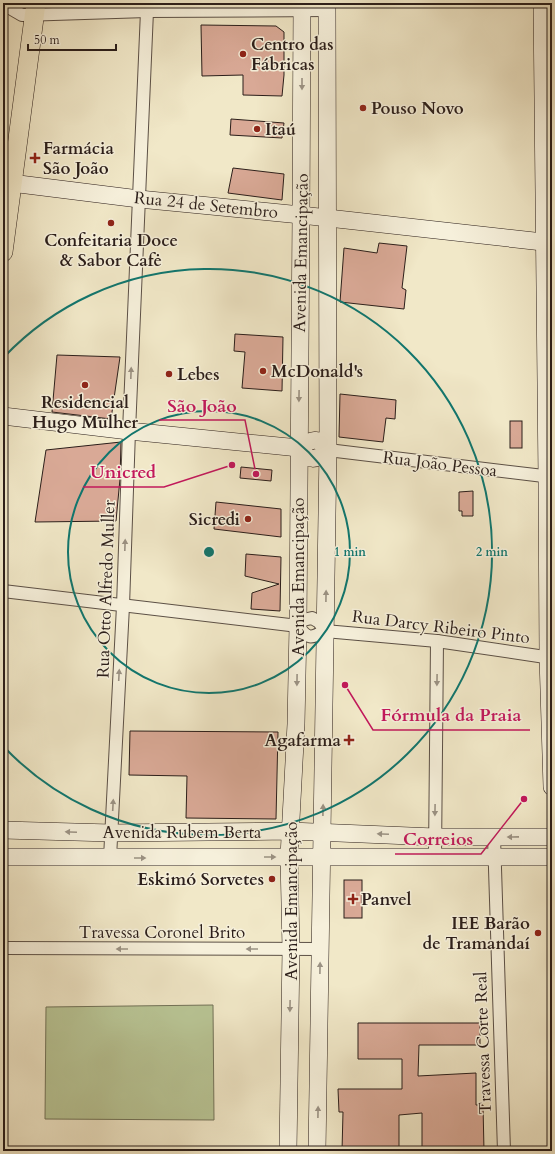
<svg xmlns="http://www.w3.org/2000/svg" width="555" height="1154" font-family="Cardo,serif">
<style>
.green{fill:#b9c696;stroke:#727258}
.building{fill:#d9a996;stroke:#2b1e1a}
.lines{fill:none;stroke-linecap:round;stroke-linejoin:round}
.street-casing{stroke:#5c5046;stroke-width:14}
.secondary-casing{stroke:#2b1e1a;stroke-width:18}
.primary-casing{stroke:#2b1e1a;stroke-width:20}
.street{stroke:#f6f0db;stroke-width:12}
.secondary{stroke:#f6f0db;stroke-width:17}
.primary{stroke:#f1e8c8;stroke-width:19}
.oneway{fill:#9b9284}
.ring{fill:none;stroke:#0f766e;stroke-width:2}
.poi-dot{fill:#8f2418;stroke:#f6f0db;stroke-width:1.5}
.labels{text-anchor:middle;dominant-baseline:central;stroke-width:3;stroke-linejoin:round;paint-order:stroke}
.poi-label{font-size:17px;font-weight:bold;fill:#2b1e1a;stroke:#f6f0db;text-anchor:start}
.street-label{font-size:17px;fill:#2b1e1a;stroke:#f6f0db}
.centre{fill:#0f766e;stroke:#f6f0db;stroke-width:2}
.ring-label{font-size:12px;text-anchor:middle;font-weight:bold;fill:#0f766e;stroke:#f6f0db;stroke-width:3;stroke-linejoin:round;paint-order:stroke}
.leader{fill:none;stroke:#c2185b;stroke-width:1.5}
.callout-dot{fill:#c2185b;stroke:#f6f0db;stroke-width:1.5}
.callout-label{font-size:18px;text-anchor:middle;font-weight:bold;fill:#c2185b;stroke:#f6f0db;stroke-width:3;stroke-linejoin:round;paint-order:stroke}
</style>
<rect width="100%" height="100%" fill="#f1e8c8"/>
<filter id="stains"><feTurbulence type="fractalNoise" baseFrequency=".005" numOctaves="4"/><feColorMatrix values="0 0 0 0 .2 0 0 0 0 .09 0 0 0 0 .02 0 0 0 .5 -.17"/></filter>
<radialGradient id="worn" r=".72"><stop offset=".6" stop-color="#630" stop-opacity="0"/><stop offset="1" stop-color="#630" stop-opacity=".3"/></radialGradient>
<path class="green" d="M213,1005l1,115 -169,-1 1,-112z"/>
<g class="building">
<path d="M201,25l75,1 8,6v43l-2,21 -39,-1v-20l-41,1z"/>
<path d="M231,119l53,4 -2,15 -52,-3z"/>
<path d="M233,168l51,6 -2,26 -54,-7z"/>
<path d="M379,243l28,3 -5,42 4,2 -2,19 -64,-7 4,-54 33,5z"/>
<path d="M235,334l48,3 -1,54 -40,-3 3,-36 -11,-1z"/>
<path d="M57,355l63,2 -9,62 -59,-7z"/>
<path d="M340,394l56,6 -1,19 -9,-1 -3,24 -44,-5z"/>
<rect x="510" y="421" width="12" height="27"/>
<path d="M121,442l-1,37 -4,42 -81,1 11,-72z"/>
<path d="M241,467l31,3 -1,11 -31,-3z"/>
<path d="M473,491v25h-11v-5h-3v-19z"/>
<path d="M216,502l65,7v28l-67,-8z"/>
<path d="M246,554l35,3 -1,54 -29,-2 1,-16 27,-9 -34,-8z"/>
<path d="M130,731l148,1 -2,87 -90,-1 1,-42 -58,-1z"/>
<rect x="344" y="880" width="18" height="38"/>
<path d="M358,1023h122v22h-61l-1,31 58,-3v32h7l1,46h-62v-38l-23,2v36h-57l1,-39h-4l-1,-23h64v-30h-44z"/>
</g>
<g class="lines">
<g class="street-casing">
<g id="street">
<path d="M3,4l19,11 125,-4 180,-1"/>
<path d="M328,450l224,27"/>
<path d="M3,591l295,35c10,14 13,12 27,5l112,10 115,17"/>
<path d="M298,626l5,-6 9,-2 7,4 6,9"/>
<path d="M494,837l10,314"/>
<path d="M435,857l2,-216"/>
<path d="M110,858l13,-252 6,-175 18,-420"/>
<path d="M3,948l318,1"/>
</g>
</g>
<g class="secondary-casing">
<g id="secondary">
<path d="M542,3l5,474 1,180 4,130"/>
<path d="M3,182l136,17 162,16 251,28"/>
<path d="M3,416l126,15 170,17c12,-9 19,-12 29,2 -12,11 -20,12 -29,-2"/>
<path d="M3,830l108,3 179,-2 145,6h117"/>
<path d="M3,857h549"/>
<path d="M288,1151l3,-202 -2,-92 7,-133 2,-98 3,-411 1,-212"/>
<path d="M317,1151l11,-701 -1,-447"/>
</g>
</g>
<g class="primary-casing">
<path id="primary" d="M3,252l33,-249"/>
</g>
<use href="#street" class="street"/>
<use href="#secondary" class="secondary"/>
<use href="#primary" class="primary"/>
</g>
<defs><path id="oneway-solid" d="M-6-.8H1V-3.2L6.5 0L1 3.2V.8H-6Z"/></defs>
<g class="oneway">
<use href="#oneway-solid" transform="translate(302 84) rotate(90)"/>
<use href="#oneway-solid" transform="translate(131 373) rotate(-88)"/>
<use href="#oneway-solid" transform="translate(299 396) rotate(91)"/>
<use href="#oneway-solid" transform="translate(125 545) rotate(-88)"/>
<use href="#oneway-solid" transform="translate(326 596) rotate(-89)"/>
<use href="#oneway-solid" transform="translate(119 675) rotate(-87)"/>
<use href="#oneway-solid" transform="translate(297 680) rotate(91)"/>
<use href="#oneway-solid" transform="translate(437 680) rotate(91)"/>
<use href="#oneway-solid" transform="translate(113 805) rotate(-87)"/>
<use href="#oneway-solid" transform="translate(323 810) rotate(-89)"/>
<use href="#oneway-solid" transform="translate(435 810) rotate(91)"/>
<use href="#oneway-solid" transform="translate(71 832) rotate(-178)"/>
<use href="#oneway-solid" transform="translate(383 834) rotate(-177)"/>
<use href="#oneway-solid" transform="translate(513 837) rotate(179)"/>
<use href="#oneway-solid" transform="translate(270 857)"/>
<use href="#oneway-solid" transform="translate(140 858)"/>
<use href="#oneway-solid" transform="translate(122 949) rotate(-180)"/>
<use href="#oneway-solid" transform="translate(252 949) rotate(-180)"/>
<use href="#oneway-solid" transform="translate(320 968) rotate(-89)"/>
<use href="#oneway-solid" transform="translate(290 1006) rotate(91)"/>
<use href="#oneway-solid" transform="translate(318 1112) rotate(-89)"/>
</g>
<g class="ring">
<circle cx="209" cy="552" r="141"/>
<path d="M4 357A283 283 0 1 1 4 747"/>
</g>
<g class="poi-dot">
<circle cx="243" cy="54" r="4"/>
<circle cx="363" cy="108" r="4"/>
<circle cx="257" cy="129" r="4"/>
<path d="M33 152h4v4h4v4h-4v4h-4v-4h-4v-4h4z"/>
<circle cx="111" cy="223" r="4"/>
<circle cx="263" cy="371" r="4"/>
<circle cx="169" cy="374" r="4"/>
<circle cx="85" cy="385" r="4"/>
<circle cx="248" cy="519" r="4"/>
<path d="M347 734h4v4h4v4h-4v4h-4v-4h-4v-4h4z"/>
<circle cx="272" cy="879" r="4"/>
<path d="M351 893h4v4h4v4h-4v4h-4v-4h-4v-4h4z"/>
<circle cx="538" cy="933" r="4"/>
</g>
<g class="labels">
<g class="poi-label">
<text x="251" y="44">Centro das<tspan x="251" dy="20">Fábricas</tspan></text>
<text x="371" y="108">Pouso Novo</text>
<text x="265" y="129">Itaú</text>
<text x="43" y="148">Farmácia<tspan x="43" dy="20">São João</tspan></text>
<text x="111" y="240" text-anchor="middle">Confeitaria Doce<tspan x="111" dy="20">&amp; Sabor Cafė</tspan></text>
<text x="271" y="371">McDonald's</text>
<text x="177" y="374">Lebes</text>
<text x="85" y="402" text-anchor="middle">Residencial<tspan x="85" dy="20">Hugo Mulher</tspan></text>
<text x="240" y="519" text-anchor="end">Sicredi</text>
<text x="341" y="740" text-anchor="end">Agafarma</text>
<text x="264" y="879" text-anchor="end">Eskimó Sorvetes</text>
<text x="361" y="899">Panvel</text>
<text x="530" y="923" text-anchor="end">IEE Barão<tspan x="530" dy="20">de Tramandaí</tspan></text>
</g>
<g class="street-label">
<text transform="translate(206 205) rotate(6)">Rua 24 de Setembro</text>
<text transform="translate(301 253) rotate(-89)">Avenida Emancipação</text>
<text transform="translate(440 464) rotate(7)">Rua João Pessoa</text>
<text transform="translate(298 577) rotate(-90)">Avenida Emancipação</text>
<text transform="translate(106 589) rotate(-88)">Rua Otto Alfredo Muller</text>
<text transform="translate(441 627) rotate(7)">Rua Darcy Ribeiro Pinto</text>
<text x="182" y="832">Avenida Rubem Berta</text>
<text transform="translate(291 901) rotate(-90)">Avenida Emancipação</text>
<text x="162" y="932">Travessa Coronel Brito</text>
<text transform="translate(483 1043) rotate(-92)">Travessa Corte Real</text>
</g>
</g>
<circle cx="209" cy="552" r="6" class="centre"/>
<g class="ring-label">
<text x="350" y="556">1 min</text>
<text x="492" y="556">2 min</text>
</g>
<path class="leader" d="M256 474L245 420H159M232 465L164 487H83M345 685L373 730H530M524 799L481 854H395"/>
<g class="callout-dot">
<circle cx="256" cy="474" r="4"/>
<circle cx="232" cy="465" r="4"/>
<circle cx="345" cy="685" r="4"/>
<circle cx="524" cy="799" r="4"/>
</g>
<g class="callout-label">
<text x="202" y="412">São João</text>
<text x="123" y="478">Unicred</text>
<text x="451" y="721">Fórmula da Praia</text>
<text x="438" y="845">Correios</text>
</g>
<rect width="555" height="1154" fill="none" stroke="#f1e8c8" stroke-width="16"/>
<rect x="4" y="4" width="547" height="1146" fill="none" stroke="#2b1e1a" stroke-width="2"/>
<rect x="8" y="8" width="539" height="1138" fill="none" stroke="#2b1e1a"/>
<path d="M28 44v6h88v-6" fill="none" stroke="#2b1e1a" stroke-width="2"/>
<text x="34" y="44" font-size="12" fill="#2b1e1a" stroke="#f6f0db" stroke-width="3" paint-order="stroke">50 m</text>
<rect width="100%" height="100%" filter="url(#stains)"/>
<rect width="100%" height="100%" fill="url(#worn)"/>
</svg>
